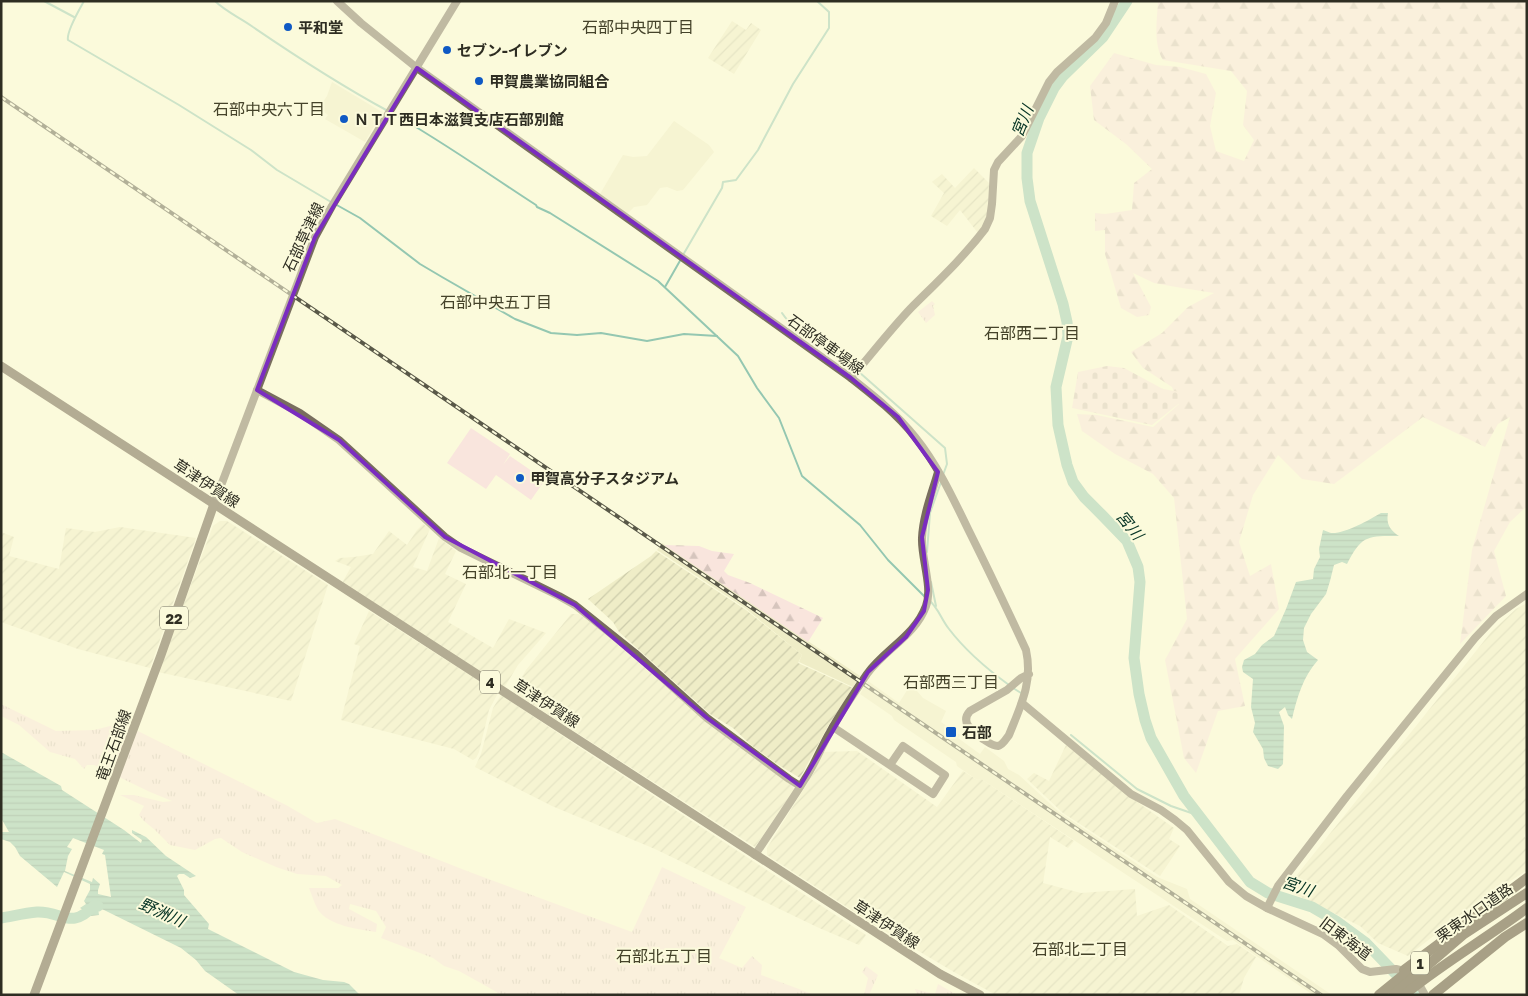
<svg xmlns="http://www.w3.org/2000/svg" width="1528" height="996" font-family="'Golos Text','Noto Sans JP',sans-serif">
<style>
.built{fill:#efedc7}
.industrial{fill:url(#industrial-furrows)}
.grass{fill:url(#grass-tufts)}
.forest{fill:url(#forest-firs)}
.cemetery{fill:url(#cemetery-stones)}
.pitch{fill:#f9e5dd}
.water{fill:url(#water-rules);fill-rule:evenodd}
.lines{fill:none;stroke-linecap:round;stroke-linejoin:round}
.stream{stroke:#94c7b1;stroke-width:2}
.river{stroke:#94c7b1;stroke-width:11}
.secondary{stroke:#786d5e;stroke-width:8}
.primary{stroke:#5b4e3c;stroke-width:9}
.highway{stroke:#43341f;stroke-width:10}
.rail-casing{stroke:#595848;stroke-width:4}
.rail{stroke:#fbfadb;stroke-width:2;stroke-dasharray:5.5;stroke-linecap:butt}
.marked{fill:none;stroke:#7b2cbf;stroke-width:4;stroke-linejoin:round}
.poi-dot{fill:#0f59c4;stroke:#fbfadb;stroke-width:2}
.labels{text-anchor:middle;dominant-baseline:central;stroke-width:4;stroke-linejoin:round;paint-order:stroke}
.shield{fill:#fbfadb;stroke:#6c6a5a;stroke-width:1}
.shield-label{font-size:14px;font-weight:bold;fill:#2e2d22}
.poi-label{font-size:15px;font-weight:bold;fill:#2e2d22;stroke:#fbfadb;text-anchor:start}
.street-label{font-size:15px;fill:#2e2d22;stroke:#fbfadb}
.neighbourhood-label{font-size:16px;fill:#45432a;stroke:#fbfadb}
.water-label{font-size:16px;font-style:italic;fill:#043223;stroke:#fbfadb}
</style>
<defs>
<pattern id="industrial-furrows" width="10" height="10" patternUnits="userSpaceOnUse" patternTransform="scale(1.25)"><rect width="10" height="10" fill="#efedc7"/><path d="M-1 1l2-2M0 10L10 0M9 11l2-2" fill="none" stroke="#cdccab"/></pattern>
<pattern id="grass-tufts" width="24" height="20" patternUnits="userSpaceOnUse" patternTransform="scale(1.25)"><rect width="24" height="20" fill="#f9e5dd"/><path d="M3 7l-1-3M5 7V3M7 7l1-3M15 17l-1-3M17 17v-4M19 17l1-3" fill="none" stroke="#d6c5bd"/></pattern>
<pattern id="forest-firs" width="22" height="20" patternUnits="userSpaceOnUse" patternTransform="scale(1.25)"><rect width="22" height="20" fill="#f9e5dd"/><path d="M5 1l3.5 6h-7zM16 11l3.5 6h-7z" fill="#d6c5bd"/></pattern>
<pattern id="cemetery-stones" width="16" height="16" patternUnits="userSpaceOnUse" patternTransform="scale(1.25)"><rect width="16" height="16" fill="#f9e5dd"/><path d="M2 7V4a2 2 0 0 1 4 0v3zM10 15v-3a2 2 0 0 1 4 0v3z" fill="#d6c5bd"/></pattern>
<pattern id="water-rules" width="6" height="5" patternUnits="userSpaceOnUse" patternTransform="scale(1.25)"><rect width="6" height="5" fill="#94c7b1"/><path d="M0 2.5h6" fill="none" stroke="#79a290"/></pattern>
</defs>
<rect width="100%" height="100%" fill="#fbfadb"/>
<g class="built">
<path d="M332,82l50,30 -17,30 -40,-23 3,-4 -9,-7 8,-12z"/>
<path d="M674,121l35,24 5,7 -31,38 -6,1 -10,-4 -7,1 -13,17 -13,2 -7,7 -27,-20 23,-39 10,2 14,-1z"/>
<path d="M662,543l198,133 -7,11 -54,-25 3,-7 -57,-47 -88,-58z"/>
<path d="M868,681l31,22 12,-19 12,14 23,13 -5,11 19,13 -2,3 22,16 5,-7 19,14 4,8 11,6 40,37 98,65 30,12 3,10 142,96h-19l-80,-55 -6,1 -246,-162 -4,1 -20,-14 -1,-4 -62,-42 -2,-4 -32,-22z"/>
</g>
<g class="industrial">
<path d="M732,21l14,9 5,-7 10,7 -27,44 -26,-16z"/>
<path d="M974,168l15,15 -1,33 -10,17 -18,-23 -13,16 -16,-10 13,-23 -12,-11 10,-8 13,14z"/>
<path d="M220,521h7l101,64 -37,116 -133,-29 55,-146z"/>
<path d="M423,524l7,5 -17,38 14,4 12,-33 17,13 -11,23 21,10 -18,38 45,26 16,-29 37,14 -28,32 -14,23 -162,-105 9,-16 -16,-6 5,-3 14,-1 19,-3 16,-23 18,14 10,-15z"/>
<path d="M120,527l76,11 -46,130 -72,-19 -77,-27v-90l13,5 -5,19 50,13 7,-41 29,4z"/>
<path d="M656,551l90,59 56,45 -4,8 55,25 -25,38 -28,52 -23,-14 -26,-19 -18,-17 -23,-14 -91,-82 -6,-10 -25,-23 63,-43z"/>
<path d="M1527,603v225l-3,8 3,4v30l-59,39 -60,47 -30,-13 -18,-17 -63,-31 -5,-14 200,-250 24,-22z"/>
<path d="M369,611l129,82 -9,17 -10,42 -3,6 -3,2 -19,-11 -113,-29 19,-74 -6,-2z"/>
<path d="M571,614h8l33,25 48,39 76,67 57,41 1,4 -39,57 -242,-155 13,-22z"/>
<path d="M501,695l96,64 269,176 -7,10 -42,-18 -162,-78 -103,-43 -77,-39 6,-13 12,-46z"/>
<path d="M1066,745l64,52 44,31 -5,11 11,7 -20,30 -97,-63 -36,-34 7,-6 15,8z"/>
<path d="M857,751l80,56 26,-36 14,9 4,-1 93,62 -6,7 -18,-11 -7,46 38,10 54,-4 2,27 32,-11 59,41 9,-2 19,13 -12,21 -5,17h-243l-42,-23 -81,-48 -106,-69v-7l48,-77 8,-19z"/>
</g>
<g class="grass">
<path d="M932,301l3,3 -2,2 2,9 -9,8 -8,-11z"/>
<path d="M1,704l55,27 38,-1 20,-5 20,9 4,-3 148,74 31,18 18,-4 132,52 165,61 30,-65 84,40 -27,51 23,10 10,-12 10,9 -1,10 54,20h-313l-43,-24 -15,-5 -11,-8 -52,-20 5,-11 -10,-16 -26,-7 -1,5 28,15 -1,8c-19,-3 -46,-6 -58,-22 -4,-7 -6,-15 -9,-22h29l4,-3 -16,-9 -29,-2 -21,-7 -34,-15 -21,-14 -6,1 -20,11 -25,-5 -15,-15 -11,-9 -5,-6 5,-9 -24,-11h14l29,7 9,-1 -22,-9 -56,-27h-7l-3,4 -9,-10 -25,-7 -31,-27 -18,-9z"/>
<path d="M866,966l12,9 -9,20h-5l4,-17 -6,-6z"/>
<path d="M938,984l19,11h-40l-2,-6 20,5z"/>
</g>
<g class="forest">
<path d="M1158,1h369v508l-2,-1 -15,14 -16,29 12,45 -46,48 12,-94 38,-133 -12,7 -13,23 -62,-30 -89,67 -32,-5 -24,-24 -25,40 -14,47 11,34 21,-12 8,45 -44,50 10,47 -27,5 -22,62 -12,-15 -19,-98 22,-41 -13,-121 -21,-24 -38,-20 -33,-23 -5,-17 20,1 56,12 26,-23 -7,-17 -29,-19 -12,-16 31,-19 26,-26 26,-14 -38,-6 -22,-4 -21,-10 18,34 -2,8 -12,2 -16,-9 -16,-54v-24l-10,1v-18l10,1 27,-4 2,-27 18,-14 -26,-25 -32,-24 -4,-34 24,-33 42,12 24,2 26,7 10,19 -6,33 6,25 28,10 10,-21 -11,-15 4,-34 -16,-20 -68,-11c-10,-17 -6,-39 -5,-59z"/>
<path d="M664,545l35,1 13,5 22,3 -10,17 4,4 22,8 73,35 -15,24z"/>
</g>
<path class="cemetery" d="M1107,366l17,2 39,21 17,3 1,10 -29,23 -80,-17 6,-36z"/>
<path class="pitch" d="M471,428l39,26 -7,11 7,-9 35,24 -14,20 -35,-25 -10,14 -39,-26z"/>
<g class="water">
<path d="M1381,513h7c-2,11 2,17 11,23 -32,0 -37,-1 -52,28l-5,-2 -8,3 -4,16 -4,13 -15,20 -7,14 -1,12 4,12 11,8c-15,17 -21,37 -26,59l-4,-4 -3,-8 -6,5 5,14 -1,38 -5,5 -10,-3 -4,-8 -1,-9 -10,-17 2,-9 -4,-16 2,-28 -10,-7 -1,-5 2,-7 11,-6 7,-9 12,-9 12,-27 10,-27 17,-3 1,-10 6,-12 -1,-8 4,-19c1,0 7,3 8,3 14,1 38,-13 50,-20z"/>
<path d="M1,752l60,34 1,4 62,40 17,13 1,-3 -10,-7v-3l14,7 20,19 30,20 -6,2 -6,-4h-5l-2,2 7,14v5l25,29 -1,5 86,43 29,8 21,2 5,2 11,11h-121l-34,-24 -9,-11 -15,-12 -77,-38 -6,-2 1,7 -8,1 -2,-3 -9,-5 6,-4 -2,-3 6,-11v-6l-26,-12 -7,15 -37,-31 -5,-9 -5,-5 -9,-3v-7h8l-8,-14zM73,838l31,12 -2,4 3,1 6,42 -13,-3v-4l2,-6 -7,-6 -1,4 -27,-11 3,-15 4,-7 -5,-2z"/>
</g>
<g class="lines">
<g class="stream">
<path d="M44,1l30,16"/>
<path d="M84,1c-5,9 -18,31 -16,39l111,65 72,45 26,20 54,32"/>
<path d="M215,1c11,11 26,17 38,26 44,30 89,59 135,84"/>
<path d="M392,113c50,28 96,61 144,92l1,2 13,6 108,68 80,75 19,32 22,30 23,58 58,49 28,35 37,37"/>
<path d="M335,204l25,14 60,46 22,13 73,42 36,14 26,2 24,-2 46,8 37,-7 33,2"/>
<path d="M683,255l39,-67 1,-6 13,-2 22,-30 35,-66 36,-56v-16l-12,-11"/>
<path d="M665,287l16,-28"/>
<path d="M782,313c17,26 52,33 73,55"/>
<path d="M859,372l86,76 2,16 -4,11"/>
<path d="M927,552l3,-39 11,-31"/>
<path d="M931,582l5,24"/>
<path d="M929,600c10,9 12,19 20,29 16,21 38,40 60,56"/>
<path d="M1013,688l8,5"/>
<path d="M1071,735l66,54 34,17 29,10"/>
</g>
<g class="river">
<path d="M1127,1l-24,36 -40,39 -9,12 -15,30 -12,35v25l3,23 33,103 4,18 1,14 -12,51 2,38 9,40 6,17 11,15 18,18 25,26 11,26 2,15 -6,76 5,36 6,26 6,18 33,58 66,86 18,11 44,14 24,14 30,22 50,52"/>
<path d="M1,918c12,-2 24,-5 36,-6 26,-1 33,19 58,-7l3,1"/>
</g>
<g class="secondary">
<path d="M337,1l24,22 56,45 434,310c23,18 46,36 64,59 22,27 38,61 53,92 20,40 39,80 58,121 7,32 -5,55 -17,85 -3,4 -6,10 -11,11 -6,0 -10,-4 -15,-7 -9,-7 -24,-16 -13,-28l37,-21 14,-12 8,-4"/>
<path d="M851,378c20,-23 39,-48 60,-70 25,-25 52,-50 74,-79l5,-11 2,-14 2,-34 4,-8 24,-26 27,-54 8,-10 38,-34 11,-15 9,-22"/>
<path d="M257,390l43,23 39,27 106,97 16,11 98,48 16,9 60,48 72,65 82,61 11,7"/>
<path d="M214,504l101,-267 17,-31 125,-205"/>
<path d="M1022,703l109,91 30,16 14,10 12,10 42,52 17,14 21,12 56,26 15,11 24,24 8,3 26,-3 12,3"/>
<path d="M833,727l100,67 12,-19 -42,-29 -13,19"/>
<path d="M755,855c17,-26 34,-50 50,-76 10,-15 16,-32 25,-47 11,-20 24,-39 37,-58 18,-25 48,-38 59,-68 7,-19 -5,-48 -4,-68 1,-23 10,-45 16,-66"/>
<path d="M1267,908l11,-22 69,-90 128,-158 21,-22 31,-22"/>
<path d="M1416,979l9,16"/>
</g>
<g class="primary">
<path d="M1,366l939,608 40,21"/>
<path d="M34,995l127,-340 53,-151"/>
</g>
<g class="highway">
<path d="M1404,970l123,-92"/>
<path d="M1379,995l32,-26"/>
<path d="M1393,995l71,-61 63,-41"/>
<path d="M1404,995c39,-32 83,-57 123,-87"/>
<path d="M1433,995l72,-58 22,-14"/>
</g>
<g class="rail-casing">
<path id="rail" d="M1,97l1320,898"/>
</g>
<use href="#rail" class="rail"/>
</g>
<path d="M0 0H1528V996H0ZM417,68l434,310 47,39 40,55 -16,65 6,53 -4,21 -18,26 -38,35 -68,114 -93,-68 -132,-113 -130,-68 -106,-97 -82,-50 58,-153z" fill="#fbfadb" fill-opacity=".55" fill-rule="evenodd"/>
<path class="marked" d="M417,68l434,310 47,39 40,55 -16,65 6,53 -4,21 -18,26 -38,35 -68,114 -93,-68 -132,-113 -130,-68 -106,-97 -82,-50 58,-153z"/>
<g class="poi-dot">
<circle cx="288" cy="27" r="5"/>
<circle cx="447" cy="50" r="5"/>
<circle cx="479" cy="81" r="5"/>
<circle cx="344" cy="119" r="5"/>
<circle cx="520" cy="478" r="5"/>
<rect x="945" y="726" width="12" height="12" rx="2.5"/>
</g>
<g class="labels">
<g class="shield">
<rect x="160" y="606.5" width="28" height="23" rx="4"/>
<rect x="480" y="670.5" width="20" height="23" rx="4"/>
<rect x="1411" y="951.5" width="18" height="23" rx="4"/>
</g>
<g class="shield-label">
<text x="174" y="618">22</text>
<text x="490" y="682">4</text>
<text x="1420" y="963">1</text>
</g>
<g class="poi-label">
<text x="298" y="27">平和堂</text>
<text x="457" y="50">セブン-イレブン</text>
<text x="489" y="81">甲賀農業協同組合</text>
<text x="354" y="119">ＮＴＴ西日本滋賀支店石部別館</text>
<text x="530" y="478">甲賀高分子スタジアム</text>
<text x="962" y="732">石部</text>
</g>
<g class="street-label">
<text transform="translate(303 237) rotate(-65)">石部草津線</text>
<text transform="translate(826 344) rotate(36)">石部停車場線</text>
<text transform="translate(207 483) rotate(33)">草津伊賀線</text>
<text transform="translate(547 703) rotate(33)">草津伊賀線</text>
<text transform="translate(113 745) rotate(-70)">竜王石部線</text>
<text transform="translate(1474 912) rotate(-35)">栗東水口道路</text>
<text transform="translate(887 924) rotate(33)">草津伊賀線</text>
<text transform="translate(1346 938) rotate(37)">旧東海道</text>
</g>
<g class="neighbourhood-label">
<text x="638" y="27">石部中央四丁目</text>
<text x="269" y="109">石部中央六丁目</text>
<text x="496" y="302">石部中央五丁目</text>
<text x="1032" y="333">石部西二丁目</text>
<text x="510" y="572">石部北一丁目</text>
<text x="951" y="682">石部西三丁目</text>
<text x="1080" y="949">石部北二丁目</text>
<text x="664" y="956">石部北五丁目</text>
</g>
<g class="water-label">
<text transform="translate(1022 121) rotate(-68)">宮川</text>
<text transform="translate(1130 525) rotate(51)">宮川</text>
<text transform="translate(1298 886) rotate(19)">宮川</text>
<text transform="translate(162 912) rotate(24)">野洲川</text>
</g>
</g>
<rect width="1528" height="996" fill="none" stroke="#2e2d22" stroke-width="5"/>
</svg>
